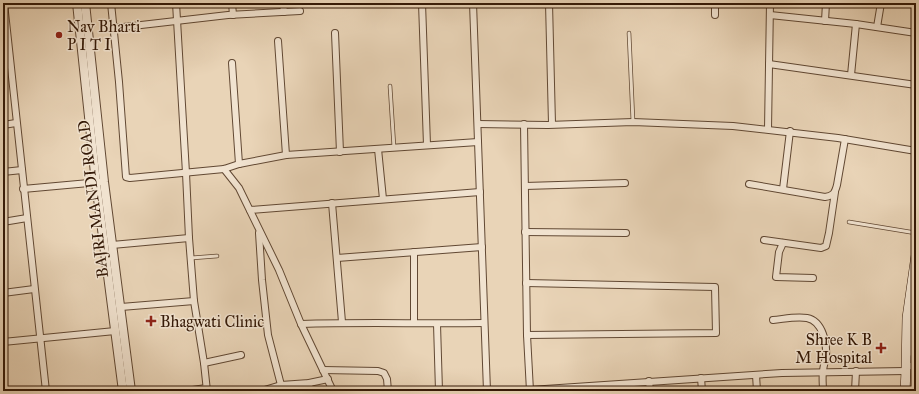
<svg xmlns="http://www.w3.org/2000/svg" width="919" height="394" font-family="'IM FELL Great Primer',serif">
<style>
.lines{fill:none;stroke-linecap:round;stroke-linejoin:round}
.service-casing{stroke:#614833;stroke-width:4.5}
.minor-casing{stroke:#614833;stroke-width:8}
.tertiary-casing{stroke:#614833;stroke-width:10}
.secondary-casing{stroke:#341907;stroke-width:10}
.service{stroke:#f1e3d0;stroke-width:3}
.minor{stroke:#f1e3d0;stroke-width:6}
.tertiary{stroke:#f1e3d0;stroke-width:8}
.secondary{stroke:#f1e3d0;stroke-width:9}
.poi-dot{fill:#8f2418;stroke:#f1e3d0;stroke-width:1.5}
.labels{text-anchor:middle;dominant-baseline:central;stroke-width:3;stroke-linejoin:round;paint-order:stroke}
.poi-label{font-size:16px;fill:#341907;stroke:#f1e3d0;text-anchor:start}
.street-label{font-size:16px;fill:#341907;stroke:#f1e3d0}
</style>
<rect width="100%" height="100%" fill="#e9d4b7"/>
<filter id="stains"><feTurbulence type="fractalNoise" baseFrequency=".005" numOctaves="4"/><feColorMatrix values="0 0 0 0 .2 0 0 0 0 .09 0 0 0 0 .02 0 0 0 .5 -.17"/></filter>
<radialGradient id="worn" r=".72"><stop offset=".6" stop-color="#630" stop-opacity="0"/><stop offset="1" stop-color="#630" stop-opacity=".3"/></radialGradient>
<g class="lines">
<g class="service-casing">
<g id="service">
<path d="M629,33l4,89"/>
<path d="M390,86l4,62"/>
<path d="M849,222l67,11"/>
<path d="M191,258l26,-2"/>
</g>
</g>
<g class="minor-casing">
<g id="minor">
<path d="M4,3l42,388"/>
<path d="M111,3l8,79 7,95 4,1 94,-9 15,-5 47,-9 192,-13"/>
<path d="M176,3l10,170 3,65 5,63 10,62 3,28"/>
<path d="M232,3l1,12"/>
<path d="M283,3l1,9"/>
<path d="M422,3l5,142"/>
<path d="M473,3l14,388"/>
<path d="M549,3l3,121"/>
<path d="M715,3v12"/>
<path d="M770,15l86,9 60,9"/>
<path d="M825,21l1,-18"/>
<path d="M877,27l4,-24"/>
<path d="M115,28l113,-13 72,-4"/>
<path d="M335,33l5,119"/>
<path d="M278,41l8,114"/>
<path d="M232,63l7,101"/>
<path d="M769,64l147,21"/>
<path d="M851,75l5,-51"/>
<path d="M478,124l70,1 85,-3 100,4 105,12 78,13"/>
<path d="M524,124l3,211 3,56"/>
<path d="M3,125l13,-2"/>
<path d="M768,129l2,-126"/>
<path d="M378,149l5,50"/>
<path d="M224,169l15,19 40,82 22,54 32,67"/>
<path d="M3,172l19,-2"/>
<path d="M749,184l76,13c8,-1 10,-4 12,-12l8,-46"/>
<path d="M525,186l100,-3"/>
<path d="M23,189l77,-7"/>
<path d="M783,189l7,-58"/>
<path d="M332,203l10,119"/>
<path d="M250,210l230,-18"/>
<path d="M3,222l24,-4"/>
<path d="M525,232l101,1"/>
<path d="M259,233l3,47 6,55 13,50"/>
<path d="M764,240l57,8 5,-2 3,-13 6,-41"/>
<path d="M783,243l-4,9 -3,25 37,1"/>
<path d="M112,245l77,-7"/>
<path d="M414,252v71"/>
<path d="M337,258l145,-11"/>
<path d="M526,283l189,4 1,46 -189,2"/>
<path d="M3,293l31,-4"/>
<path d="M121,307l73,-6"/>
<path d="M773,320c11,-1 23,-4 34,-2 16,3 20,26 19,39 -1,5 -3,10 -3,15 -1,6 0,13 0,19"/>
<path d="M301,324c61,-2 122,0 183,-1"/>
<path d="M437,324l2,67"/>
<path d="M3,342l112,-11"/>
<path d="M204,363l37,-8"/>
<path d="M906,366h10"/>
<path d="M323,370l55,1 6,2 3,6 1,12"/>
<path d="M756,375l1,16"/>
<path d="M701,378l1,13"/>
<path d="M649,381l1,10"/>
<path d="M309,383l1,8"/>
<path d="M530,390l252,-17 124,-2"/>
<path d="M186,391l20,-3"/>
<path d="M261,391l20,-6 28,-2 19,-4"/>
<path d="M855,391l1,-20"/>
</g>
</g>
<g class="tertiary-casing">
<g id="tertiary">
<path d="M77,3l19,180 27,208"/>
<path d="M85,3l19,179 27,209"/>
</g>
</g>
<g class="secondary-casing">
<g id="secondary">
<path d="M910,351l6,-24"/>
<path d="M905,391l1,-20 1,-53 9,-63"/>
</g>
</g>
<use href="#service" class="service"/>
<use href="#minor" class="minor"/>
<use href="#tertiary" class="tertiary"/>
<use href="#secondary" class="secondary"/>
</g>
<g class="poi-dot">
<circle cx="59" cy="35" r="4"/>
<path d="M149 315h4v4h4v4h-4v4h-4v-4h-4v-4h4z"/>
<path d="M879 342h4v4h4v4h-4v4h-4v-4h-4v-4h4z"/>
</g>
<g class="labels">
<g class="poi-label">
<text x="67" y="26">Nav Bharti<tspan x="67" dy="18">P I T I</tspan></text>
<text x="160" y="321">Bhagwati Clinic</text>
<text x="872" y="339" text-anchor="end">Shree K B<tspan x="872" dy="18">M Hospital</tspan></text>
</g>
<g class="street-label">
<text transform="translate(93 199) rotate(-97)">BAJRI MANDI ROAD</text>
</g>
</g>
<rect width="919" height="394" fill="none" stroke="#e9d4b7" stroke-width="16"/>
<rect x="4" y="4" width="911" height="386" fill="none" stroke="#341907" stroke-width="2"/>
<rect x="8" y="8" width="903" height="378" fill="none" stroke="#341907"/>
<rect width="100%" height="100%" filter="url(#stains)"/>
<rect width="100%" height="100%" fill="url(#worn)"/>
</svg>
